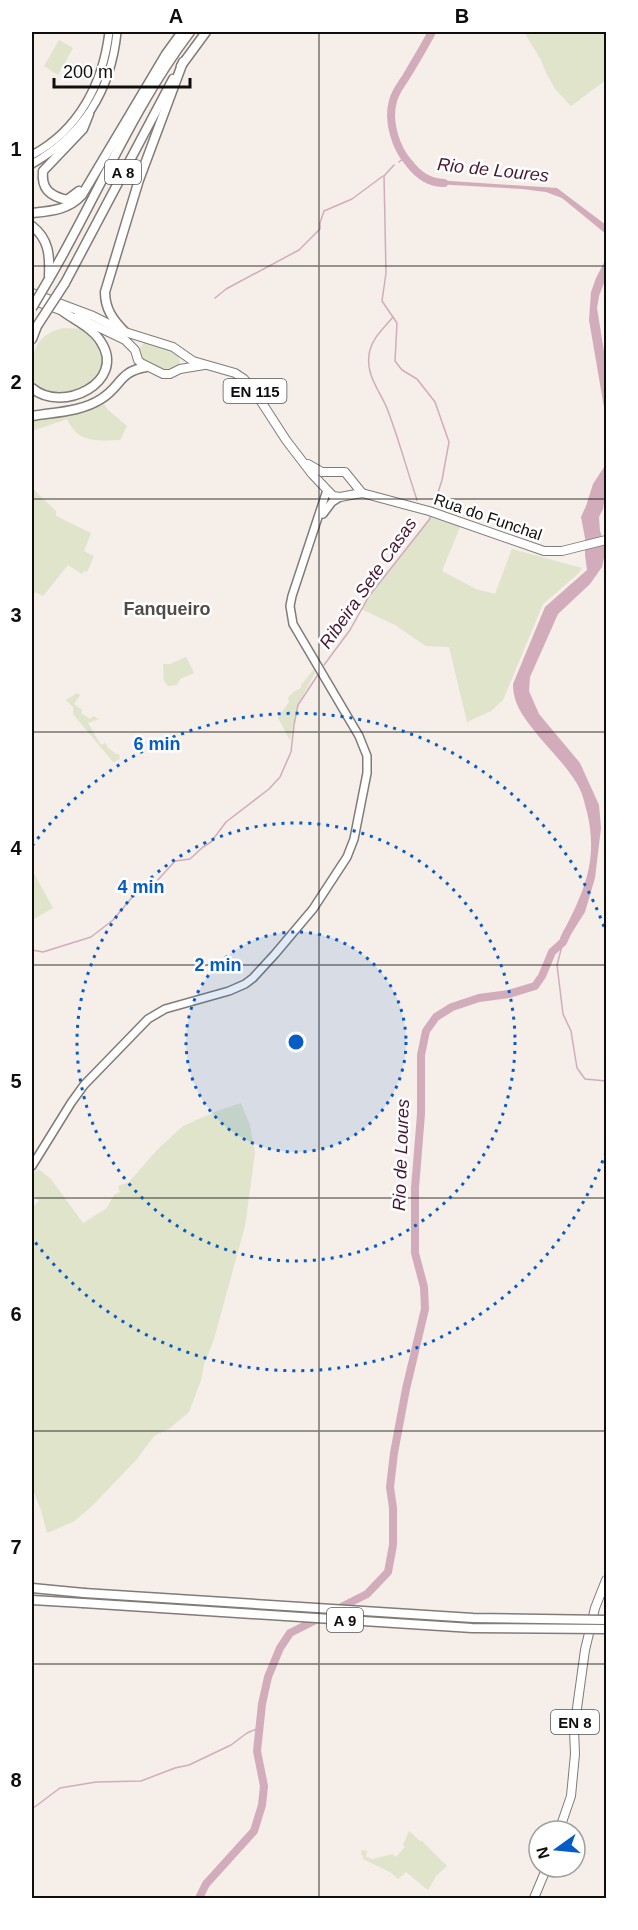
<svg xmlns="http://www.w3.org/2000/svg" width="638" height="1930" font-family="Arial,sans-serif">
<style>
.green{fill:#dfe4ca}
.water{fill:#d2acbb}
.lines{fill:none;stroke-linecap:round;stroke-linejoin:round}
.stream{stroke:#d2acbb;stroke-width:1.5}
.river{stroke:#d2acbb;stroke-width:8}
.secondary-casing{stroke:#827b77;stroke-width:10}
.primary-casing{stroke:#827b77;stroke-width:10}
.motorway-casing{stroke:#827b77;stroke-width:11}
.secondary{stroke:#fff;stroke-width:7}
.primary{stroke:#fff;stroke-width:8}
.motorway{stroke:#fff;stroke-width:8}
.motorway-bridge-casing{stroke:#827b77;stroke-width:11;stroke-linecap:butt}
.motorway-bridge{stroke:#fff;stroke-width:8}
.grid{fill:none;stroke:#100e0c;stroke-width:1.5;stroke-opacity:0.55}
.ring{fill:none;stroke:#065cc6;stroke-width:3;stroke-dasharray:3 6}
.labels{text-anchor:middle;dominant-baseline:central;stroke-width:5;stroke-linejoin:round;paint-order:stroke}
.shield{fill:#fff;stroke:#585655;stroke-width:1.5}
.shield-label{font-size:15px;font-weight:bold;fill:#100e0c}
.street-label{font-size:16px;fill:#100e0c;stroke:#fff}
.water-label{font-size:18px;font-style:italic;fill:#481830;stroke:#fff}
.neighbourhood-label{font-size:18px;font-weight:bold;fill:#514b47;stroke:#fff}
.centre{fill:#065cc6;stroke:#fff;stroke-width:3}
.ring-label{font-size:18px;text-anchor:middle;font-weight:bold;fill:#065cc6;stroke:#fff;stroke-width:5;stroke-linejoin:round;paint-order:stroke}
.neatline{fill:none;stroke:#100e0c;stroke-width:2}
.grid-label{font-size:20px;text-anchor:middle;font-weight:bold;fill:#100e0c}
</style>
<rect width="100%" height="100%" fill="#f5eee9"/>
<g class="green">
<path d="M524,32h82v48l-35,26 -15,-16 -9,-15 -6,-15z"/>
<path d="M59,40l14,8 -15,27 -14,-9z"/>
<path d="M63,328l25,1 9,8 9,24 -13,26 -31,11 -30,-10c0,-29 -2,-52 31,-60z"/>
<path d="M146,342h6l26,12 2,8 -3,7 -11,2 -22,-10 -5,-11 3,-5z"/>
<path d="M102,401l6,9 19,16 -7,14c-23,1 -42,3 -53,-21l-35,12v-13z"/>
<path d="M32,488l24,23v5l35,17 -7,18 10,5 -7,16 -3,-1 -2,3 -14,-9 -25,31 -8,-4 -3,8z"/>
<path d="M430,517l30,10 -18,44 34,18 19,5 17,-45 70,19 -3,5 -36,31 -40,96 -12,11 -24,11 -18,-75 -23,-1 -31,-21 -34,-16 8,-13z"/>
<path d="M186,657l8,16 -14,6 -3,6 -9,1 -4,-5 -1,-17h7z"/>
<path d="M315,668l1,3 -18,33 -8,36 -12,-22 11,-16 -1,-4 5,-6 8,-4v-3z"/>
<path d="M77,693l3,2 -6,9 8,6 -1,3 9,6 3,-3 6,3 -11,4 13,22 4,-2 3,5 8,6h3l1,5 -7,3 -40,-48v-7l-7,-7z"/>
<path d="M32,870l21,38 -21,12z"/>
<path d="M241,1103l9,22 5,28 -10,73 -31,113 -10,25 -3,16 -12,32 -19,16 -16,8 -17,23 -45,47 -19,16 -26,11 -6,-23 -9,-22v-280l7,-7 -7,-7v-18l6,-7 12,9 33,45 24,-15 7,-13 6,-3 -2,-6 11,-4 29,-33 25,-23 34,-15z"/>
<path d="M409,1831l11,10h2l25,25 -11,10 -8,14 -22,-18 -8,7 -8,-7 -27,-13v-4h-2l1,-5 5,1 -1,5h-2l9,3 20,-5 3,3 9,-10 -2,-2z"/>
</g>
<g class="water">
<path d="M435,180l122,8 49,37v9l-44,-36 -16,-6 -24,-3 -87,-5z"/>
<path d="M606,259v19l-7,18 -2,12 9,56v55l-17,-99 2,-28 5,-14z"/>
<path d="M606,464v26l-3,19 -4,8 1,14 6,17 -4,19 -12,17 -32,30 -28,63 -1,14 10,23 41,49 19,42 2,23 -6,50 -10,34 -19,30 -6,-4c23,-44 39,-76 27,-126 -3,-11 -5,-21 -11,-30 -10,-16 -23,-29 -35,-43 -14,-18 -28,-32 -28,-55l32,-77 42,-37 -2,-15v-17l-4,-21 5,-11 7,-22z"/>
</g>
<g class="lines">
<g class="stream">
<path d="M399,162l5,-4"/>
<path d="M394,165l-10,11 2,97 -4,28 15,22 -2,38 7,9 15,9 18,23 14,40 -7,38 -9,28"/>
<path d="M215,298l11,-9 73,-39 21,-21v-6l4,-12 28,-12 31,-23"/>
<path d="M393,317c-10,12 -22,22 -24,38 -3,22 12,37 19,56 11,29 19,59 29,89"/>
<path d="M324,665l26,-35 19,-34 60,-76 2,-4"/>
<path d="M563,942l-6,23 6,49 8,17 6,37 8,11 21,2"/>
<path d="M32,950l11,2 48,-15 22,-17 21,-25 22,-13 19,-21 15,-2 13,-12 8,-5 15,-20 43,-33 11,-12 11,-25 3,-27 4,-20 21,-32"/>
<path d="M32,1809l28,-21 36,-6 45,-1 34,-13 14,-3 42,-20 16,-12 12,-5"/>
</g>
<g class="river">
<path d="M432,32c-8,15 -17,30 -26,45 -5,8 -11,15 -13,24 -6,20 3,48 16,62 9,12 20,20 35,20"/>
<path d="M199,1898l7,-14 48,-53 8,-26 2,-19 -7,-35 5,-47 6,-27 12,-29 10,-15 77,-39 21,-22 5,-27v-37l-3,-21 4,-34 12,-64 19,-80 -1,-22 -9,-34v-65l6,-74v-59l5,-24 10,-14 16,-10 27,-9 30,-4 26,-8 7,-10 10,-24 11,-10 5,-11"/>
</g>
<g class="secondary-casing">
<g id="secondary">
<path d="M32,155c47,-25 71,-72 77,-123"/>
<path d="M32,164c51,-29 79,-73 85,-132"/>
<path d="M323,514l9,-12 8,-5"/>
<path d="M32,1166l39,-63 13,-18 64,-66 17,-10 64,-18 16,-7 8,-6 22,-24 38,-45 34,-52 7,-18 13,-66v-17l-8,-20 -66,-112 -3,-18 2,-10 35,-106"/>
</g>
</g>
<g class="primary-casing">
<g id="primary">
<path d="M32,293l61,23 32,16 48,15 20,14 42,12 9,6 9,10 33,51 26,34 21,22 7,1 22,-4 67,18 115,40h18l44,-11"/>
<path d="M32,300l34,12"/>
<path d="M77,317l48,23 10,10 3,10 3,3 22,11h7l10,-5 24,-4"/>
<path d="M308,464l14,8h23l17,21"/>
<path d="M559,1831l12,-35 4,-42 -1,-24 11,-80 10,-42 11,-28"/>
<path d="M534,1898l13,-31"/>
</g>
</g>
<g class="motorway-casing">
<g id="motorway">
<path d="M181,66l25,-34"/>
<path d="M79,191l-12,9c-17,-4 -26,-11 -24,-29l40,-42 6,-15"/>
<path d="M32,213c20,-2 36,-3 50,-18l84,-141 16,-22"/>
<path d="M32,226c17,13 18,30 17,50"/>
<path d="M49,279c48,-82 84,-172 141,-247"/>
<path d="M65,283l108,-204"/>
<path d="M125,332c-12,-12 -20,-23 -20,-40l34,-112 44,-118"/>
<path d="M32,339l5,-13"/>
<path d="M32,388c30,26 95,-6 69,-46 -8,-14 -27,-22 -40,-32"/>
<path d="M32,416c22,-4 49,-4 69,-17 21,-13 17,-27 45,-32"/>
<path d="M32,1588l52,5"/>
<path d="M32,1600l51,3"/>
</g>
</g>
<use href="#secondary" class="secondary"/>
<use href="#primary" class="primary"/>
<use href="#motorway" class="motorway"/>
<g class="motorway-bridge-casing">
<g id="motorway-bridge">
<path d="M32,308l17,-29"/>
<path d="M37,326l28,-43"/>
<path d="M84,1593l389,25 133,2"/>
<path d="M83,1603l389,25 134,1"/>
</g>
</g>
<use href="#motorway-bridge" class="motorway-bridge"/>
</g>
<path class="grid" d="M319,32v1866M32,266h574M32,499h574M32,732h574M32,965h574M32,1198h574M32,1431h574M32,1664h574"/>
<circle cx="296" cy="1042" r="110" fill="#065cc6" fill-opacity=".12"/>
<g class="ring">
<circle cx="296" cy="1042" r="110"/>
<circle cx="296" cy="1042" r="219"/>
<path d="M606 1152A329 329 0 0 1 32 1238M32 846A329 329 0 0 1 606 932"/>
</g>
<g class="labels">
<g class="shield">
<rect x="105" y="160" width="36" height="24" rx="4.5"/>
<rect x="223.5" y="379" width="63" height="24" rx="4.5"/>
<rect x="327" y="1608" width="36" height="24" rx="4.5"/>
<rect x="551" y="1710" width="48" height="24" rx="4.5"/>
</g>
<g class="shield-label">
<text x="123" y="172">A 8</text>
<text x="255" y="391">EN 115</text>
<text x="345" y="1620">A 9</text>
<text x="575" y="1722">EN 8</text>
</g>
<g class="street-label">
<text transform="translate(488 517) rotate(19)">Rua do Funchal</text>
</g>
<g class="water-label">
<text transform="translate(493 170) rotate(6)">Rio de Loures</text>
<text transform="translate(368 583) rotate(-55)">Ribeira Sete Casas</text>
<text transform="translate(401 1155) rotate(-88)">Rio de Loures</text>
</g>
<g class="neighbourhood-label">
<text x="167" y="609">Fanqueiro</text>
</g>
</g>
<circle cx="296" cy="1042" r="9" class="centre"/>
<g class="ring-label">
<text x="157" y="750">6 min</text>
<text x="141" y="893">4 min</text>
<text x="218" y="971">2 min</text>
</g>
<rect width="638" height="1930" fill="none" stroke="#ffffff" stroke-width="66"/>
<g transform="translate(557 1849) rotate(255)"><circle r="28" fill="#ffffff" stroke="#9f9f9e" stroke-width="1.5"/>
<path d="M0-4.5L10 22L0 15L-10 22Z" fill="#065cc6"/>
<text y="-9" font-size="16" font-weight="bold" text-anchor="middle" fill="#100e0c">N</text>
</g>
<path d="M54 78v9h136v-9" fill="none" stroke="#100e0c" stroke-width="3"/>
<text x="63" y="78" font-size="18" fill="#100e0c" stroke="#ffffff" stroke-width="4.5" paint-order="stroke">200 m</text>
<rect x="33" y="33" width="572" height="1864" class="neatline"/>
<g class="grid-label">
<text x="176" y="23">A</text>
<text x="462" y="23">B</text>
<text x="16" y="156">1</text>
<text x="16" y="389">2</text>
<text x="16" y="622">3</text>
<text x="16" y="855">4</text>
<text x="16" y="1088">5</text>
<text x="16" y="1321">6</text>
<text x="16" y="1554">7</text>
<text x="16" y="1787">8</text>
</g>
</svg>
